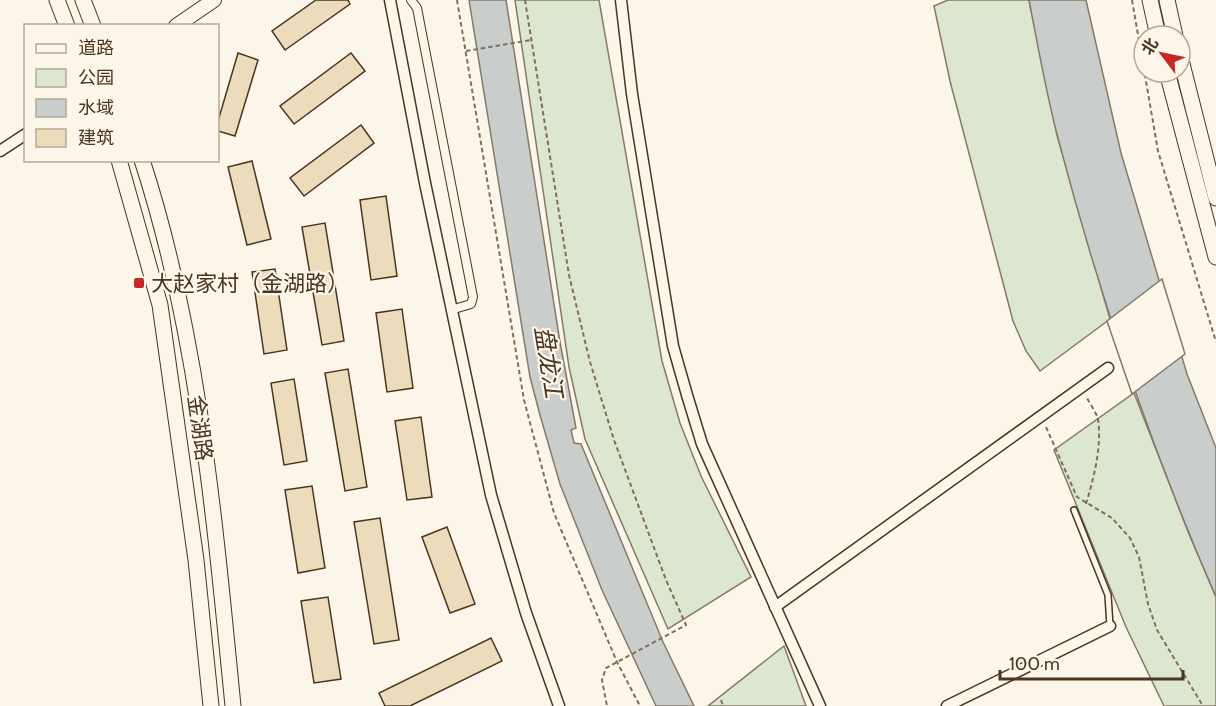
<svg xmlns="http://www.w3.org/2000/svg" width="1216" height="706" font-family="Cabin,'Noto Sans SC',sans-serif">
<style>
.green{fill:#dce7d0;stroke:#887966;stroke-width:1.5}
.water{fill:#c9cecd;stroke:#887966;stroke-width:1.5}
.pier{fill:#fbf6e9;stroke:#887966;stroke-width:1.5}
.building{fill:#ecdcbc;stroke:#4a3520;stroke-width:1.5}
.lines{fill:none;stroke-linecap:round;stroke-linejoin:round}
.service-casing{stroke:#4a3520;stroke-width:8}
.pedestrian-casing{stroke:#4a3520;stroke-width:10}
.minor-casing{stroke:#4a3520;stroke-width:13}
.tertiary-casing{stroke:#4a3520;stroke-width:16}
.secondary-casing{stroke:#4a3520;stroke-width:17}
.path{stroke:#7f6f5c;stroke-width:2;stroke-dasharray:4.5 3;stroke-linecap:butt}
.service{stroke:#fbf6e9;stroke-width:5}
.pedestrian{stroke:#fbf6e9;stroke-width:8}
.minor{stroke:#fbf6e9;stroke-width:10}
.tertiary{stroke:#fbf6e9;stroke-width:14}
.secondary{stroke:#fbf6e9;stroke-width:15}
.poi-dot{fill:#c62828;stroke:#fbf6e9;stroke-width:2}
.labels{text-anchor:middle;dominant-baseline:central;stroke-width:4.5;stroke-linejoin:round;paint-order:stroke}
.poi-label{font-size:22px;fill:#4a3520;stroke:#fbf6e9;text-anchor:start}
.street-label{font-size:22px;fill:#4a3520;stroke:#fbf6e9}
.water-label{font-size:24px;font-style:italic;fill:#4a3520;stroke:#fbf6e9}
</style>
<rect width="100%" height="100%" fill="#fbf6e9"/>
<g class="green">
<path d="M515,0h84l63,361 18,62 21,53 50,101 -83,52 -83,-190 -16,-72z"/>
<path d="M948,0h81l28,135 53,184 -70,52 -14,-20 -13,-30 -63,-240 -16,-75z"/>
<path d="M1134,393l55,141 27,63v109h-52l-38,-79 -72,-177z"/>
<path d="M784,646l22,60h-98z"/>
</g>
<g class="water">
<path d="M469,0h37l54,342 16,86 -5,2 3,13 7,1 82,198 31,64h-38l-54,-116 -42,-106 -20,-69 -10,-38z"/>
<path d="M1029,0h57l35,153 66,221 29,74v149c-65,-149 -117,-302 -158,-459 -12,-45 -20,-92 -29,-138z"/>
</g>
<path class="pier" d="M1162,279l23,75 -53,40 -25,-73z"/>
<g class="building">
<path d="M316,0h32l2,4 -65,46 -13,-19z"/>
<path d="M238,53l20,7 -23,76 -17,-5v-10z"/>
<path d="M351,53l14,18 -71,53 -14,-18z"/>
<path d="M361,125l13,18 -70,53 -14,-18z"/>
<path d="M252,161l19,78 -24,6 -19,-78z"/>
<path d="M386,196l11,80 -26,4 -11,-80z"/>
<path d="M325,223l19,118 -22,4 -20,-118z"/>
<path d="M275,269l12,81 -23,4 -12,-82z"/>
<path d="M402,309l11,79 -26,4 -11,-79z"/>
<path d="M348,369l19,118 -22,4 -20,-118z"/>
<path d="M294,379l13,82 -23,4 -13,-82z"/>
<path d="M421,417l11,80 -25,3 -12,-79z"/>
<path d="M312,486l13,82 -27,5 -13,-83z"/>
<path d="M380,518l19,122 -25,4 -20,-122z"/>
<path d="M447,527l28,77 -25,9 -28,-76z"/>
<path d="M328,597l13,82 -27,4 -13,-82z"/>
<path d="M491,638l11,23 -92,45h-25l-6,-13z"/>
</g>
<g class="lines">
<g class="service-casing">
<path id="service" d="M1074,510l34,85 2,31"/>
</g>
<g class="pedestrian-casing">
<path id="pedestrian" d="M411,0l6,8 56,289 -2,7 -17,5"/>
</g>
<g class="minor-casing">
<g id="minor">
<path d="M390,0l35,183 66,312 35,118 33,93"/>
<path d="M621,0l11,94 41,252 14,49 15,49 118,262"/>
<path d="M0,151l26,-17"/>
<path d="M775,607l333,-239"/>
<path d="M947,706l163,-80"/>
</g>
</g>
<g class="tertiary-casing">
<path id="tertiary" d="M176,26l38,-26"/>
</g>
<g class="secondary-casing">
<g id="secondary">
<path d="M57,0l10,26"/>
<path d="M83,0l10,26"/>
<path d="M1150,0l8,36"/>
<path d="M1167,0l8,36"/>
<path d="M1180,56l36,142"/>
<path d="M1167,72l49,185"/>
<path d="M119,160l41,145 36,255 15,146"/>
<path d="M142,160c57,175 73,364 91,546"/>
</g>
</g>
<g class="path">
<path d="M457,0l67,400 30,113 63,149 23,44"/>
<path d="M525,0l44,275 21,87 24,78 52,140 20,45 -80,43 -4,12 5,26"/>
<path d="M1132,0l26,151 58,191"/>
<path d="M466,51l65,-11"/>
<path d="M1046,427l31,70 35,21 18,20 9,19 9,47 9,26 46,76"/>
<path d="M1086,504c8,-27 16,-57 12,-85 -2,-7 -8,-15 -11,-21"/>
<path d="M721,700l2,6"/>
</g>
<use href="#service" class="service"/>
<use href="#pedestrian" class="pedestrian"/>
<use href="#minor" class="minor"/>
<use href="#tertiary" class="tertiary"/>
<use href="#secondary" class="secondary"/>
</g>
<rect class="poi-dot" x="133" y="277" width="12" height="12" rx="3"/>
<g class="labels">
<g class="poi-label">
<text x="151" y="283">大赵家村（金湖路）</text>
</g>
<g class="street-label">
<text transform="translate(200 428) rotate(82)">金湖路</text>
</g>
<g class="water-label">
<text transform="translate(549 362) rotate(81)">盘龙江</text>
</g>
</g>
<rect x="24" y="24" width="195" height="138" fill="#fbf6e9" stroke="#b4a999" stroke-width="1.5"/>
<rect x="36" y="44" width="30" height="9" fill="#fbf6e9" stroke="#b4a999" stroke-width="1.5"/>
<text x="78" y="54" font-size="18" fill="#4a3520">道路</text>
<rect x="36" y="69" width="30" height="18" fill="#dce7d0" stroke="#b4a999" stroke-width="1.5"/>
<text x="78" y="84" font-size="18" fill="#4a3520">公园</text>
<rect x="36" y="99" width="30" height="18" fill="#c9cecd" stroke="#b4a999" stroke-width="1.5"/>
<text x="78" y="114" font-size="18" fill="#4a3520">水域</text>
<rect x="36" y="129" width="30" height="18" fill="#ecdcbc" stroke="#b4a999" stroke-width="1.5"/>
<text x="78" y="144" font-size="18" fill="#4a3520">建筑</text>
<g transform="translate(1162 54) rotate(302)"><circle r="28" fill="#fbf6e9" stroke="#b4a999" stroke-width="1.5"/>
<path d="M0-4.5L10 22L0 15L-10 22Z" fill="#c62828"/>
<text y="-9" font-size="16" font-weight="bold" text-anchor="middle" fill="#4a3520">北</text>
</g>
<path d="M1000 670v9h183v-9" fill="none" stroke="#4a3520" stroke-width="3"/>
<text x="1009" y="670" font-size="18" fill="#4a3520" stroke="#fbf6e9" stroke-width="4.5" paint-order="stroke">100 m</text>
</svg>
